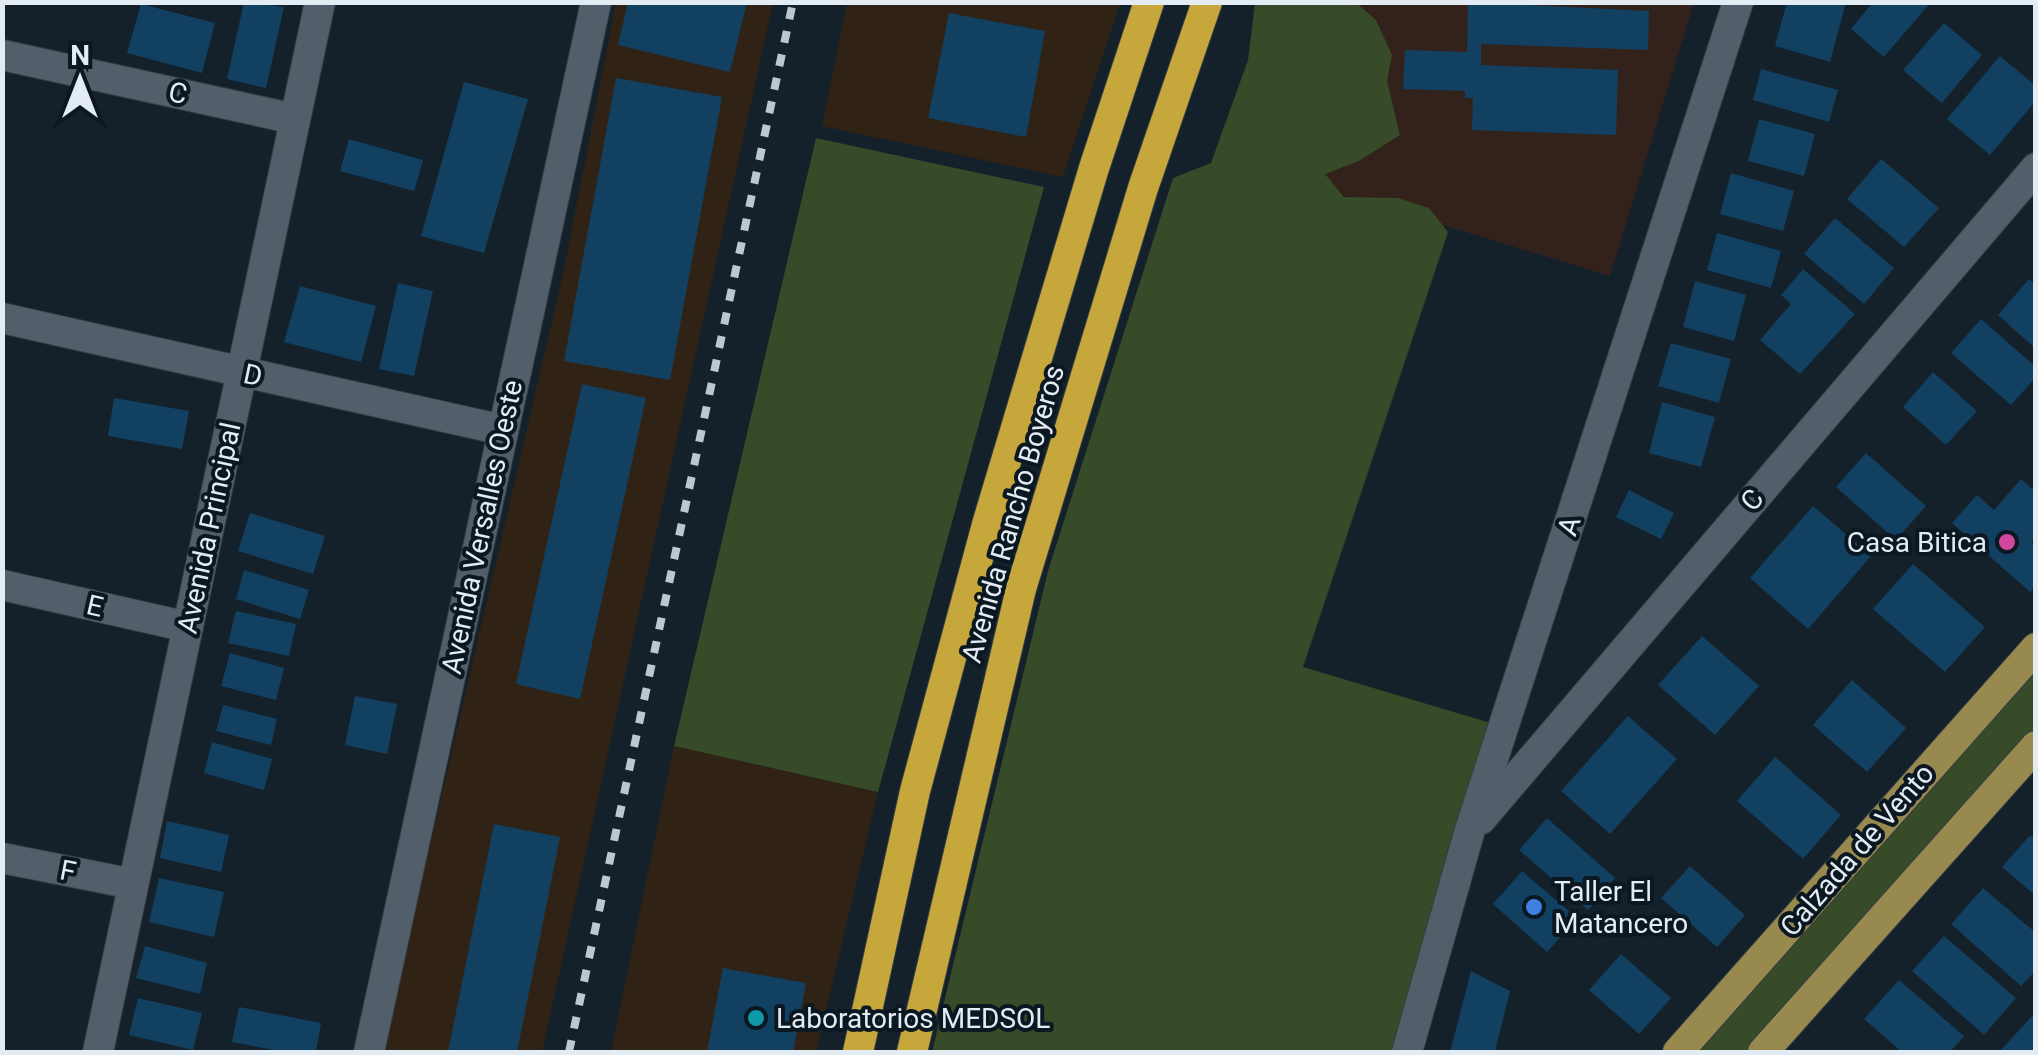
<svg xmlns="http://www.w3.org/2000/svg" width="2038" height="1055" font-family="Roboto,sans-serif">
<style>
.industrial{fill:#302316}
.education{fill:#33211c}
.green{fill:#374b28}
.building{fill:#124061}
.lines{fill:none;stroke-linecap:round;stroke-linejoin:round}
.minor-casing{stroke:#343c44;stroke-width:32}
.major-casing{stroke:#343c44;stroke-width:32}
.highway-casing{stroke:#343c44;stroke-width:32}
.minor{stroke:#525f6b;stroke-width:30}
.major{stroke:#988a4e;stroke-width:30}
.highway{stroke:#c6a73b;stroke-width:30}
.rail{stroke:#bec7cf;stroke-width:8;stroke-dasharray:12 12;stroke-linecap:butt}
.hotel-dot{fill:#d1479c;stroke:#0b1721;stroke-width:4}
.shop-dot{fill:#3f7fe0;stroke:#0b1721;stroke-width:4}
.culture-dot{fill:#0f9aa8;stroke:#0b1721;stroke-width:4}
.labels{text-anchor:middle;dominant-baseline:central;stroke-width:8;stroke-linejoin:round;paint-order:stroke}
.street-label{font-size:28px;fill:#e3ebf3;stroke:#0b1721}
.poi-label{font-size:28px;fill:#e3ebf3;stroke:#0b1721;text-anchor:start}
</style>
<rect width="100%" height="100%" fill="#14202a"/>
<g class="industrial">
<path d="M616,3h157l-231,1049h-160l181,-778z"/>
<path d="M847,3h273l-57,174 -241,-51z"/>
<path d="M674,746l204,46 -62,260h-205z"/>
</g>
<path class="education" d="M1299,3h395l-84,273 -361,-110z"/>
<g class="green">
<path d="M1255,3h101l20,17 16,35 -5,26 13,54 -41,26 -34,13 19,23 54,1 31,10 19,24 -145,435 201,60 -97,325h-475l116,-481 125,-393 38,-15 37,-103z"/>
<path d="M816,138l228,49 -166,605 -204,-46z"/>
<path d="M2035,668v60l-280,324h-57z"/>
</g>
<g class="building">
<path d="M244,2l40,5 -18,81 -39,-9z"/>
<path d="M628,2h119l-17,70 -112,-27z"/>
<path d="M1468,2l181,9 -1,39 -167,-6v21l137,5 -2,65 -144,-5 1,-32h-8v-7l-62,-2 2,-39 62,2z"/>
<path d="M1787,2h59l-16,60 -55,-16z"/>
<path d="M1873,2h58l-47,55 -33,-28z"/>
<path d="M141,4l74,19 -13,50 -75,-20z"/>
<path d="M949,13l96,18 -19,106 -98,-19z"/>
<path d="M1944,23l38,32 -40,48 -39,-33z"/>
<path d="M2000,56l36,30v15l-46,54 -43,-36z"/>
<path d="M1761,69l77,21 -9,32 -76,-22z"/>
<path d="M616,78l106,19 -52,283 -106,-19z"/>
<path d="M464,82l64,17 -44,154 -63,-17z"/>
<path d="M1759,119l56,15 -11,42 -56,-15z"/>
<path d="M349,139l74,21 -9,31 -74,-20z"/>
<path d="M1881,159l58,49 -35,39 -57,-48z"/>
<path d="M1731,173l63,18 -11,40 -63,-17z"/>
<path d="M1835,218l59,50 -30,36 -60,-50z"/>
<path d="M1717,233l64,18 -10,37 -64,-18z"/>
<path d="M1803,269l52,45 -55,60 -40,-34 31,-36 -10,-9z"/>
<path d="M2029,279l7,6v64l-38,-34z"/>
<path d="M1695,281l51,14 -12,46 -51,-14z"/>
<path d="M398,283l35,8 -19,85 -35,-7z"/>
<path d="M300,286l76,20 -15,56 -77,-20z"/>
<path d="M1981,319l55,48v10l-25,28 -60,-52z"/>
<path d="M1671,343l60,16 -12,44 -61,-17z"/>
<path d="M1933,372l44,39 -31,34 -43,-38z"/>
<path d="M582,384l64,14 -66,301 -64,-15z"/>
<path d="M114,398l75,13 -7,38 -74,-13z"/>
<path d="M1662,402l53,15 -14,50 -52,-14z"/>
<path d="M1866,453l60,53 -30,34 -60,-53z"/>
<path d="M2021,479l15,13v45l-5,5 5,4v40l-6,6 -78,-69 25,-28 17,15z"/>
<path d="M1629,490l45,23 -13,26 -45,-22z"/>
<path d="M1813,506l58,50 -63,73 -58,-51z"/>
<path d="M250,513l75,23 -12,38 -75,-23z"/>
<path d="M1913,564l72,63 -40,45 -72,-63z"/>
<path d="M244,570l65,20 -9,29 -64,-20z"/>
<path d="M236,611l60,13 -7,32 -61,-13z"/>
<path d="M1702,636l57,50 -44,49 -57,-50z"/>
<path d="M230,653l54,15 -8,32 -55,-14z"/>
<path d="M1852,680l54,48 -39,44 -54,-47z"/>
<path d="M355,696l42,8 -10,50 -42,-9z"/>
<path d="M223,705l54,14 -6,26 -55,-14z"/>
<path d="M1628,716l49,43 -67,75 -49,-43z"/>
<path d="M212,742l60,17 -8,31 -60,-17z"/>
<path d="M1775,757l66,58 -38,44 -66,-58z"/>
<path d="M1547,818l68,60 -27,32 -69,-60z"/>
<path d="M167,821l62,14 -8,37 -61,-14z"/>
<path d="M494,824l66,13 -43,215h-69z"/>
<path d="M2030,835l6,5v56l-34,-29z"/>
<path d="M1690,866l55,49 -28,32 -56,-49z"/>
<path d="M1522,871l55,47 -30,34 -54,-48z"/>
<path d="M159,878l65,14 -10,45 -65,-15z"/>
<path d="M1983,888l53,45v37l-15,16 -70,-62z"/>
<path d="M1944,936l72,62 -32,37 -72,-64z"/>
<path d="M145,946l62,17 -7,31 -64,-16z"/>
<path d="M1621,954l50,44 -32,36 -50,-44z"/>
<path d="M723,968l83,15 -13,69h-86z"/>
<path d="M1471,971l39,20 -15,61h-45z"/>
<path d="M1899,980l65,56 -14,16h-48l-38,-33z"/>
<path d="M138,998l64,15 -9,37 -64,-15z"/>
<path d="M239,1007l82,16 -5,29h-32l-52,-10z"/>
<path d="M2036,1012v40h-37z"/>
</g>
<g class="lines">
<g class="minor-casing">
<g id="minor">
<path d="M2,55l293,64"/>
<path d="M2,318l501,112"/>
<path d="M2,585l186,42"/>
<path d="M1481,819l555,-651"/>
<path d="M2,858l131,26"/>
<path d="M98,1052l222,-1050"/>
<path d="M369,1052l227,-1050"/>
<path d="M1407,1052l62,-219 269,-831"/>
</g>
</g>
<g class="major-casing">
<g id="major">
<path d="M1678,1052l358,-404"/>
<path d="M1763,1052l273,-306"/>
</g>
</g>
<g class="highway-casing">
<g id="highway">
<path d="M858,1052l57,-261 73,-270 106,-353 55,-166"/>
<path d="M912,1052l109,-463 122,-401 64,-186"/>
</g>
</g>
<use href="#minor" class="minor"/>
<use href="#major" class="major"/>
<use href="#highway" class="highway"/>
<path class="rail" d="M569,1052l224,-1050"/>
</g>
<circle class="hotel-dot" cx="2007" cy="542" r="10"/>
<circle class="shop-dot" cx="1534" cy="907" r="10"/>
<circle class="culture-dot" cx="756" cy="1018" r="10"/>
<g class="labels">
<g class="street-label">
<text transform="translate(178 93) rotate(12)">C</text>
<text transform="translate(253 375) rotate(12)">D</text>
<text transform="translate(1752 500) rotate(-50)">C</text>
<text transform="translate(1013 514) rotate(-74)">Avenida Rancho Boyeros</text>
<text transform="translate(1569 526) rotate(-72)">A</text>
<text transform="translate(482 527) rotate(-78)">Avenida Versalles Oeste</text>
<text transform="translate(209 528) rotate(-78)">Avenida Principal</text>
<text transform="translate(95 606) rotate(13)">E</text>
<text transform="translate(1857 850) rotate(-49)">Calzada de Vento</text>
<text transform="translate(68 871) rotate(11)">F</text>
</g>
<g class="poi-label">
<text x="1987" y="542" text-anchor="end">Casa Bitica</text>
<text x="1554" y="891">Taller El<tspan x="1554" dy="32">Matancero</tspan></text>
<text x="776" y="1018">Laboratorios MEDSOL</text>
</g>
</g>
<rect width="2038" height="1055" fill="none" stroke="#e3ebf3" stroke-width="10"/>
<g transform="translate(80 80)" stroke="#0b1721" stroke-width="8" paint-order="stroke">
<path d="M0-8L18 38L0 25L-18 38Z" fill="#e3ebf3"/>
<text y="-15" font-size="28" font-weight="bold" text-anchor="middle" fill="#e3ebf3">N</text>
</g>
</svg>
